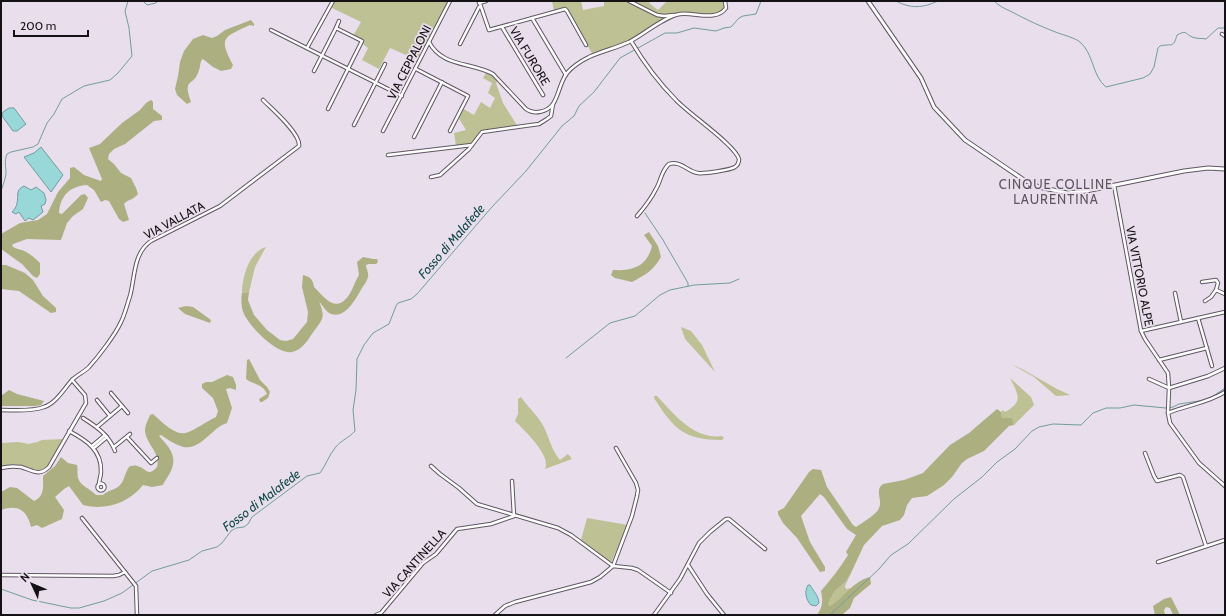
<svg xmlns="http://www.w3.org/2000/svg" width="1226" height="616" font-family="Cabin,sans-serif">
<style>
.green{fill:#bdc194}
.forest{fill:#acaf80}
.water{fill:#98d8d9;stroke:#719d9e}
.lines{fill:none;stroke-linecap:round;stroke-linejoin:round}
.stream{stroke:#719d9e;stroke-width:1}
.street-casing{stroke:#615764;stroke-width:4.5}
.secondary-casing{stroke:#615764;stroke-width:5}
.street{stroke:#fff;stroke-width:2.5}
.secondary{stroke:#fff;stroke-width:3}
.labels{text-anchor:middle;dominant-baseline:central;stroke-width:3.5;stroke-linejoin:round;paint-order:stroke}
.street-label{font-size:12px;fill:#151216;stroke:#e9deec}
.neighbourhood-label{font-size:13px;letter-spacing:1px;fill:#5d5460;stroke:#e9deec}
.water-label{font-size:13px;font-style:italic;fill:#104a4b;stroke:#e9deec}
</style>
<rect width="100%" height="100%" fill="#e9deec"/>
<g class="green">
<path d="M333,1h117l-30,60 -30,-13 -11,21 -17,-9 6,-12 -15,-12 8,-14 -31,-15z"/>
<path d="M552,1h29l2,9 21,-4v-5h47l-2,2 9,7 9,-9h58v9l-11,5 -35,-1 -15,7 -33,20 -38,14 -26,-44 -2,-2 -11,2z"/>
<path d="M487,71l11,8 -2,4 7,20 15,24 -36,5 -10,12 -16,2 -2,-13 12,-3 -8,-13 4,-9 12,7 7,-13 9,6 5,-10 -7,-5 4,-10 -9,-5z"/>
<path d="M266,247l-11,20 -6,25 -7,1c0,-16 7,-41 24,-46z"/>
<path d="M681,327l10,4 11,14 13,27 -30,-33z"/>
<path d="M1011,364l11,5 35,20 13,6 -14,1 -22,-19z"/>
<path d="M1010,378l21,19 3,8 -20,20 -2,-6 -10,-1 -1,-6 2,-2 2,2c19,-10 13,-18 5,-34z"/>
<path d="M654,396h3c17,18 37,44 65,40l2,2 -2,2c-38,0 -48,-11 -68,-42z"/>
<path d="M521,397c6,9 14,16 20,25 8,12 9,27 19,38l8,-6 4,5 -27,10c7,-13 -21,-39 -30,-48l3,-7v-15z"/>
<path d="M64,439l-17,28c-9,7 -15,1 -24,-1 -7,-2 -15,-2 -22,1v-24l17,-1 11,2 8,-2 5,-2z"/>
<path d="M587,518l41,7 -17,38 -30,-23z"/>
<path d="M851,573l-6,13 1,3 6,-1 -17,15 -5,3 -2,-2 6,-12 12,-11z"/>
</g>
<g class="forest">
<path d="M251,20l3,4v2l-4,-1c-26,12 -32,12 -17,40l-2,4 -10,2 -8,-4 -10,-8 -2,2c-1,3 -1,7 -2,9 -5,18 -17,6 -8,32l-4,2 -10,-9 -2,-6 3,-13 2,-14 4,-11 9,-12 10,-4 9,3 5,-2 8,-6z"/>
<path d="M151,100l2,2v7l9,7v4l-8,1 -29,23 -11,5 -5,5 -1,5 6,5 7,9 10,5 5,10 2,6c-6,7 -10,5 -14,10l5,16 -6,2 -4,-3 -10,-18 -4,-1 -4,2 -7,-12 -7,-5c-17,1 -27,11 -28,28l3,1 19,-19 4,-1 3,4 -5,11 -10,7 -6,7 -6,17 -34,-1 -14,5 -1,2c4,3 6,3 10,4 7,3 12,7 18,13v11l-3,4 -4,-2 -11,-12 -21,-15v-15l19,-11 18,-3 9,-6 11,-22 12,-14v-10l4,-1 10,8 17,6 1,-2 -13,-31 11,-4 22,-21 18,-13 6,-7z"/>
<path d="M649,232l9,14 3,11c-8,14 -16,18 -29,25l-17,-4 -4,-3 2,-5c19,1 34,-3 39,-24l-8,-11z"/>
<path d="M363,257l10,2h4l1,3 -2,2h-7l-3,1c0,4 3,7 2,12 -1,4 -4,8 -6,11 -6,10 -16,31 -31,26 -5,-2 -9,-9 -12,-13 6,16 5,17 -5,30 -6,8 -11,19 -22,21 -15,3 -42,-25 -48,-38 -3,-6 -3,-15 -2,-21l7,-1 -1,8 6,15 13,15 13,10 6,1 7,-2 14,-17 1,-10 -6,-25 1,-12c7,2 10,4 11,12 11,11 22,27 35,8 4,-6 6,-14 10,-20l-2,-13z"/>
<path d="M1,265h5l19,8 8,7 10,16 13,12v4l-5,1 -32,-22 -18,-2z"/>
<path d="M186,306l7,1 18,13 -1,3 -25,-9 -7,-6z"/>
<path d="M249,359l11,21 7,7 3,5 -2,6 -6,4h-2l-1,-3 8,-5c-4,-10 -13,-9 -21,-15l1,-19z"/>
<path d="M227,375l6,2 3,8v5l-6,-2 -4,1 6,19 -5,15c-6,2 -8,4 -13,8 -22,20 -27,22 -53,4l-2,1c8,9 18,18 13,32 -1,5 -7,12 -9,17l-11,2 -9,-2c-14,18 -38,26 -60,20l-14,-19 -5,3 -9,8 9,13 -2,9 -20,9 -5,-3 -6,2c-4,-17 -13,-23 -30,-17v-18l9,-5 7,1 17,13c11,-5 9,-15 9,-25l12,-10 6,-9 7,6 9,2c1,4 0,9 1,13 2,8 13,11 18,17h7c7,-6 11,-4 17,-10 5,-5 5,-14 10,-19 3,0 5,-1 7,0 10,2 10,12 20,1 4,-14 -11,-23 -12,-36 0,-6 3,-11 5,-16l3,-1c8,7 21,21 32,19 7,-1 24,-13 31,-16l2,-6 -5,-13 -11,-10v-4l4,-2h6z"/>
<path d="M9,390l8,4 27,7 -3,4 -5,1h-35v-10z"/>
<path d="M997,409l4,3 1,6h10l2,7 -5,1 -25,25 -17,8 -5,4 -10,14 -8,8 -17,11 -15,2 -5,7 -3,10 -4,5 -18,6 -18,19 -13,28 -5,8 -12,11 -6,12 2,2c14,-8 23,-25 40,-29l1,7 -17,14 -4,10 -8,7h-25c6,-9 6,-14 4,-24 10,-12 19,-23 27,-36l-2,-3 10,-17 -9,-6 -23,-32 -4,-3 -19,22 9,26 15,25v4l-5,1 -23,-34 -14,-15 -5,-9v-3l6,-3 25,-36 4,-3 8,1 6,17 26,38 3,2c6,-4 21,-13 23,-19 4,-8 -5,-18 4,-24l21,-4 19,-7 27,-28 19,-12z"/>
<path d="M1171,597l9,18h-7l-3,-7 -4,-1 -2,3 1,5h-10l-2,-9 11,-7z"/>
</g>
<g class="water">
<path d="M9,108h5l11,15 1,1 -9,7h-4l-11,-15 1,-4z"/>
<path d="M41,147l22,28 -12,17 -27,-35 10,-4z"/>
<path d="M24,186l7,4 5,-3 8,6 2,7 -1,4 -4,2 2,6 -10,8 -4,-2 -4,3 -6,-9 -3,2 -4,-2c2,-2 5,-6 5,-9 2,-8 -2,-13 7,-17z"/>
<path d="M808,585h2c4,7 8,10 9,18l-3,3 -5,-1c-5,-5 -7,-13 -3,-20z"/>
</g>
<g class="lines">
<g class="stream">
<path d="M143,1l4,4 9,-2 2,-2"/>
<path d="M896,1c15,8 27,7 42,0"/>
<path d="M994,1c8,7 10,7 18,11 15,8 30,15 46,21 6,2 17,5 22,9 14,12 12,34 26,45l37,-9 7,-4 4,-7 4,-19 2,-2c12,-3 13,3 17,-11 10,-5 7,-2 15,2 4,2 10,1 14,2l12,-11h7"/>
<path d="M1,191c2,-6 4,-11 5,-17 0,-7 -2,-13 1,-20l4,-2 22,-5 5,-3 9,-21 7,-9 8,-15 22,-13 26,-6 8,-7 14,-17 -3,-28 -4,-17 3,-10"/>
<path d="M645,213l18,27 25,43v3"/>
<path d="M566,358l44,-35 25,-7 25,-21 10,-5 24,-5 36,-2 9,-4"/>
<path d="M1212,397l13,-9"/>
<path d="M1,589l31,11 39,8h8l25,-7 18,-8 30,-22 37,-11 13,-9 15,-4 5,-4 9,-12 5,-3 8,-1 4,-3 4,-7 55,-41 13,-3c6,-8 9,-18 15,-25 6,-8 14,-10 20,-17l-2,-21 3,-20 1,-31 7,-14 9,-12 16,-9 7,-18 2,-3 13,-4 6,-5 74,-86 35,-37 36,-45 12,-10 5,-10 15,-14 26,-34 45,-25h12l17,-5 22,3 8,-3 7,-1 8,-9 4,-2 13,-2 5,-13"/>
<path d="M830,615l49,-46 12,-14 17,-11 46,-45 28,-22 15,-15 18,-13 17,-18 7,-4 14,-3 28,1 12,-12 13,-5h14l14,-3 32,3 7,-1 6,-3 27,-4"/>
</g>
<g class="street-casing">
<g id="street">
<path d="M479,1l10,29 76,-21 2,2 19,34"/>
<path d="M629,1l28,14 7,1 10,-1"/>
<path d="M479,3l7,-2"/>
<path d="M532,18l34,57"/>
<path d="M502,27l41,68"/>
<path d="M336,28l3,-7"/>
<path d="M271,30l131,66"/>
<path d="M1222,34l3,2"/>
<path d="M631,41c13,22 27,41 45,59 13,14 59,45 63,59 0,4 -1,6 -4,8 -5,3 -31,7 -37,6 -10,-1 -18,-13 -29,-9 -8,7 -8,17 -13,25 -5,10 -12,19 -19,27"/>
<path d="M429,42c13,25 42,20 64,32l33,35c8,6 21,3 27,-5 6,-9 7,-22 14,-31 6,-7 14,-12 22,-16 13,-6 27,-9 40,-15 14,-7 36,-26 51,-28 15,-2 36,8 46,-6l-1,-7"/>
<path d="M460,44l19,-37"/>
<path d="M307,48l26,-47"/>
<path d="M416,69l52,27 -18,35"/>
<path d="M314,71l22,-43 26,13 -34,68"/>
<path d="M354,125l31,-61"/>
<path d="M383,131l67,-130"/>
<path d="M414,137l28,-55"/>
<path d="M388,155l84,-10"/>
<path d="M431,177l9,-2 29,-26 13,-17 57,-8 8,-5 4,-3 2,-12"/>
<path d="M1114,185l27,146 4,8 23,34 1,15 -1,25 2,10 29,40 26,23"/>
<path d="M1202,282l14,-2 2,3 -2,7"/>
<path d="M1175,293l6,29"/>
<path d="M1205,301l6,-4 5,-7 9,4"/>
<path d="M1198,318l14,48"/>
<path d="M1141,331l84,-19"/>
<path d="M1159,360l48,-12"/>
<path d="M1149,379l20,9 39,-12 17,-8"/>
<path d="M111,393l17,20"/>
<path d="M97,400l13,16"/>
<path d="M1,410c13,0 30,2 43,-3 12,-4 20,-18 28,-27 5,-5 12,-8 17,-13 10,-11 26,-32 32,-45 4,-8 6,-17 9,-26 5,-18 3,-43 21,-55l69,-35 79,-60c2,-12 -27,-37 -36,-46"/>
<path d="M1168,413c19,-8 40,-10 57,-21"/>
<path d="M83,418c14,9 26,17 32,33"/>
<path d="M97,427l25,-21"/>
<path d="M69,431c17,9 33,19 32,41 0,4 -2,8 -2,12"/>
<path d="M127,437l24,26 6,-5"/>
<path d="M92,446l13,-11"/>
<path d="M114,447l16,-13"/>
<path d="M94,448l13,-11"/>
<path d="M1145,453l9,23 3,5 23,-6 3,2 23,69"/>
<path d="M431,466l9,8 19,14 18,16 81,24 13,7 42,31 19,2 6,2 33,23"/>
<path d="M1,468c7,-2 13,-2 20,-1 11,3 18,10 28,0l37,-64 -1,-8 -13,-15"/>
<circle cx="101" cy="487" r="3.5"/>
<path d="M82,518l54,68 1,29"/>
<path d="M1158,562l67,-22"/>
<path d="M688,565l19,29 17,21"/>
<path d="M1,575l112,1 6,-1 6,-3"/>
<path d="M376,615l5,-2 42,-50 13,-9 21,-25 34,-5 23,-8 -2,-35"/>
<path d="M495,615l10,-9 10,-4 76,-20 9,-5 13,-11 19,-50 5,-20 1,-6 -2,-7 -20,-35"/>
<path d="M654,615l26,-36 19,-36 11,-11 16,-13h3l36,30"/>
</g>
</g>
<g class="secondary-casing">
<path id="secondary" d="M868,1l53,77 13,29 31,33 59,40 15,7 28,6 19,-2 98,-20 24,-3 17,1"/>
</g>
<use href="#street" class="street"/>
<use href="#secondary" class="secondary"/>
</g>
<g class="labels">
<g class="street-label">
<text transform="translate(530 56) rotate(59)">VIA FURORE</text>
<text transform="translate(409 62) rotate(-63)">VIA CEPPALONI</text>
<text transform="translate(174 220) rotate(-28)">VIA VALLATA</text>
<text transform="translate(1140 276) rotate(79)">VIA VITTORIO ALPE</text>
<text transform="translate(414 563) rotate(-48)">VIA CANTINELLA</text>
</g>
<g class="neighbourhood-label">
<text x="1056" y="184">CINQUE COLLINE<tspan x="1056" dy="15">LAURENTINA</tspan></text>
</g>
<g class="water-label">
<text transform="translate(451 241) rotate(-49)">Fosso di Malafede</text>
<text transform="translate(261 500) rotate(-37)">Fosso di Malafede</text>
</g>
</g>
<rect width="1226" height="616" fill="none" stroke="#151216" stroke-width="4"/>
<g transform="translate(32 584) rotate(314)" stroke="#e9deec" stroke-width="3" paint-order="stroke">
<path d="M0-3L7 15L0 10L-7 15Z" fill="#151216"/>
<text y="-6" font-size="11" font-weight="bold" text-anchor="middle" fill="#151216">N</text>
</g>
<path d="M14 30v6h74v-6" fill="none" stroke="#151216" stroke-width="2"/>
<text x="20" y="30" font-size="12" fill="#151216" stroke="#e9deec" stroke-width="3" paint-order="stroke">200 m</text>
</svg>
